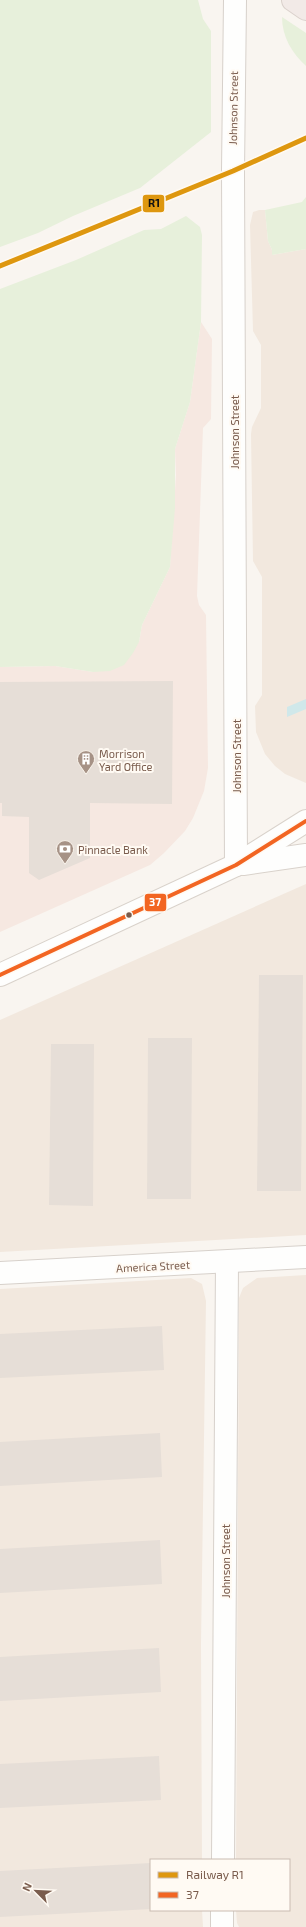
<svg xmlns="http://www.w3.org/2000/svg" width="306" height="1927" font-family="'Exo 2',sans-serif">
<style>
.residential{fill:#f2e8de}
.commercial{fill:#f6e8e1}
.green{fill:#e7f0db}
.water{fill:#d0e8ea}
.building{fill:#e6ded7}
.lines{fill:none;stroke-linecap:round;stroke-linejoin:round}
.street-casing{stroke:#d7d1cb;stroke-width:24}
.secondary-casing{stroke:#d9d2cb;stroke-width:24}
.highway-casing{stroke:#dad1cc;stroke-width:24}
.street{stroke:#fefefd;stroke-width:22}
.secondary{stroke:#fefefd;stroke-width:22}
.highway{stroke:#f2eae7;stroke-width:22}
.bus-1-casing{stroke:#fffaf3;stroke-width:7}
.bus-1{stroke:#f26522;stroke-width:4}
.rail-1-casing{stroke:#fffaf3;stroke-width:8}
.rail-1{stroke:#de970f;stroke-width:5}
.bus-dot{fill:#7a5c4d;stroke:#fffaf3;stroke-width:1.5}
.labels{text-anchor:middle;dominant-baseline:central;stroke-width:4;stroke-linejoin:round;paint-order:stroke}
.street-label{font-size:11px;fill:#7a5c4d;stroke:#fffaf3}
.poi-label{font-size:11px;fill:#7a5c4d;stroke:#fffaf3;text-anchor:start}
.line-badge{stroke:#fffaf3;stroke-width:1.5}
.badge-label{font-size:11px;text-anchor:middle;font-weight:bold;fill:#fff}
.pale-badge-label{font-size:11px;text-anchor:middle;font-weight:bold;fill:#111}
</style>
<rect width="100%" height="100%" fill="#f9f5f0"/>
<g class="residential">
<path d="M259,210h6l3,31 4,9v5l34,-6v534l-21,-9 -10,-8 -10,-12 -9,-22 -1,-26 7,-11v-118l-9,-16 -2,-127 1,-7 9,-19v-63l-8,-14 -3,-106 3,-13z"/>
<path d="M306,884v351l-306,17v-232z"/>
<path d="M306,1275v652h-67l-2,-4 -1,-13h53v-50h-53l3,-562 4,-10 14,-10z"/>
<path d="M191,1278l11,6 4,17 -5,343 1,216h-51v50h51l1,17h-203v-638z"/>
</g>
<path class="commercial" d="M201,322l11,17 -1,80 -8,9 -6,168 2,9 7,10 2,153 -4,23 -11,27 -8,13 -21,22 -14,12 -150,67v-265l55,-1 38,6 46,-30 3,-17 28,-58 6,-92 -1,-26 15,-47z"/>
<g class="green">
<path d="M0,0h198l5,19 8,12v101l-71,56 -67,28 -35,17 -38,14z"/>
<path d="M282,17l24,16v33c-14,-13 -24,-29 -24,-49z"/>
<path d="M306,197v52l-34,6v-5l-4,-9 -3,-31 37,-8z"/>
<path d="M186,216l14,11 2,8 -1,87 -11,80 -15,47v59l-5,59 -28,58 -3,17 -6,11 -9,12 -14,6 -17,1 -38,-6 -55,1v-378l76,-29 68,-30 17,-1z"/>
</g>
<path class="water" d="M306,699v10l-19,8v-10z"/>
<g class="building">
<path d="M173,681l-1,123 -82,-1v55l-51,22 -10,-7v-56l-27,-1v-13h-2v-121z"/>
<path d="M259,975h44l-2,216h-44z"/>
<path d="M148,1038h44l-1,161h-44z"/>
<path d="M51,1044h43l-1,162 -44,-1z"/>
<path d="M162,1326l2,44 -164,8v-44z"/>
<path d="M160,1433l2,44 -162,9v-44z"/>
<path d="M160,1540l2,44 -162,9v-44z"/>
<path d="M159,1648l2,44 -161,9v-44z"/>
<path d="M159,1756l2,44 -161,8v-44z"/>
<path d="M151,1863v46l-151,8v-46z"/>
</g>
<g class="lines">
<g class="street-casing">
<g id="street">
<path d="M235,0l-2,171 3,694"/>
<path d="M0,1273l306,-16"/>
<path d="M223,1860l4,-598"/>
<path d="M222,1927v-17"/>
</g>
</g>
<g class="secondary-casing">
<g id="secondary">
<path d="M243,864l63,-9"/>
<path d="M0,975l236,-110 70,-44"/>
</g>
</g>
<g class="highway-casing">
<path id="highway" d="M293,0l13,9"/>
</g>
<use href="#street" class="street"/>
<use href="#secondary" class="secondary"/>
<use href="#highway" class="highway"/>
<g class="bus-1-casing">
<path id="bus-1" d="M0,975l236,-110 70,-44"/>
</g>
<use href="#bus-1" class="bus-1"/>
<g class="rail-1-casing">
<path id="rail-1" d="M0,266l233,-95 73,-33"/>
</g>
<use href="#rail-1" class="rail-1"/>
</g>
<defs>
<g id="building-pin" transform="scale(0.9)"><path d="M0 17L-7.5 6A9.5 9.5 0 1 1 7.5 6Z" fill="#a69286" stroke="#fffaf3"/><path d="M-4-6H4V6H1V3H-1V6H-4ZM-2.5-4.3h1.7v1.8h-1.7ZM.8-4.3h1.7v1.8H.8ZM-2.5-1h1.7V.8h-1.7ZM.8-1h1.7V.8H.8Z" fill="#fff"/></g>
<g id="bank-pin" transform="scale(0.9)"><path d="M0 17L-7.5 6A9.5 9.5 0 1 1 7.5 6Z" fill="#a69286" stroke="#fffaf3"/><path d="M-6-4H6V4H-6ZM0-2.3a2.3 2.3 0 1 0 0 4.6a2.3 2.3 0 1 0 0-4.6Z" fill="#fff"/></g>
</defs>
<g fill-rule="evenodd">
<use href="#building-pin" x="86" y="759"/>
<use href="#bank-pin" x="65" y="849"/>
</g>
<circle class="bus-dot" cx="129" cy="915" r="3.5"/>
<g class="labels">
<g class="street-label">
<text transform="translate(233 108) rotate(-89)">Johnson Street</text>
<text transform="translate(234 432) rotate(-90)">Johnson Street</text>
<text transform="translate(236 756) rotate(-90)">Johnson Street</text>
<text transform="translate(153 1266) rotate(-3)">America Street</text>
<text transform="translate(225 1561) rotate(-90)">Johnson Street</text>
</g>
<g class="poi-label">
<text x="99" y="753">Morrison<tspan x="99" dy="13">Yard Office</tspan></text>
<text x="78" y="849">Pinnacle Bank</text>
</g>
</g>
<g class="line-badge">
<rect x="142" y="194" width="23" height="19" rx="4" fill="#de970f"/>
<rect x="144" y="893" width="23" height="19" rx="4" fill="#f26522"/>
</g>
<g class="badge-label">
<text x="155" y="906">37</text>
</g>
<g class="pale-badge-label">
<text x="154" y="207">R1</text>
</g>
<rect x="150" y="1859" width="140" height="52" fill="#fffaf3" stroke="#cabbb1"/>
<rect x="158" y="1872" width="20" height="6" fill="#de970f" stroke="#cabbb1"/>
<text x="186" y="1879" font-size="12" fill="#7a5c4d">Railway R1</text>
<rect x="158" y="1892" width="20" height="6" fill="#f26522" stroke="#cabbb1"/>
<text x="186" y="1899" font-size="12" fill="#7a5c4d">37</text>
<g transform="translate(36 1891) rotate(294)" stroke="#fffaf3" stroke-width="3" paint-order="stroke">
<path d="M0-3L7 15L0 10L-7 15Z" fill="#7a5c4d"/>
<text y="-6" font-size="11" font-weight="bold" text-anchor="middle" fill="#7a5c4d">N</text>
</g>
</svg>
